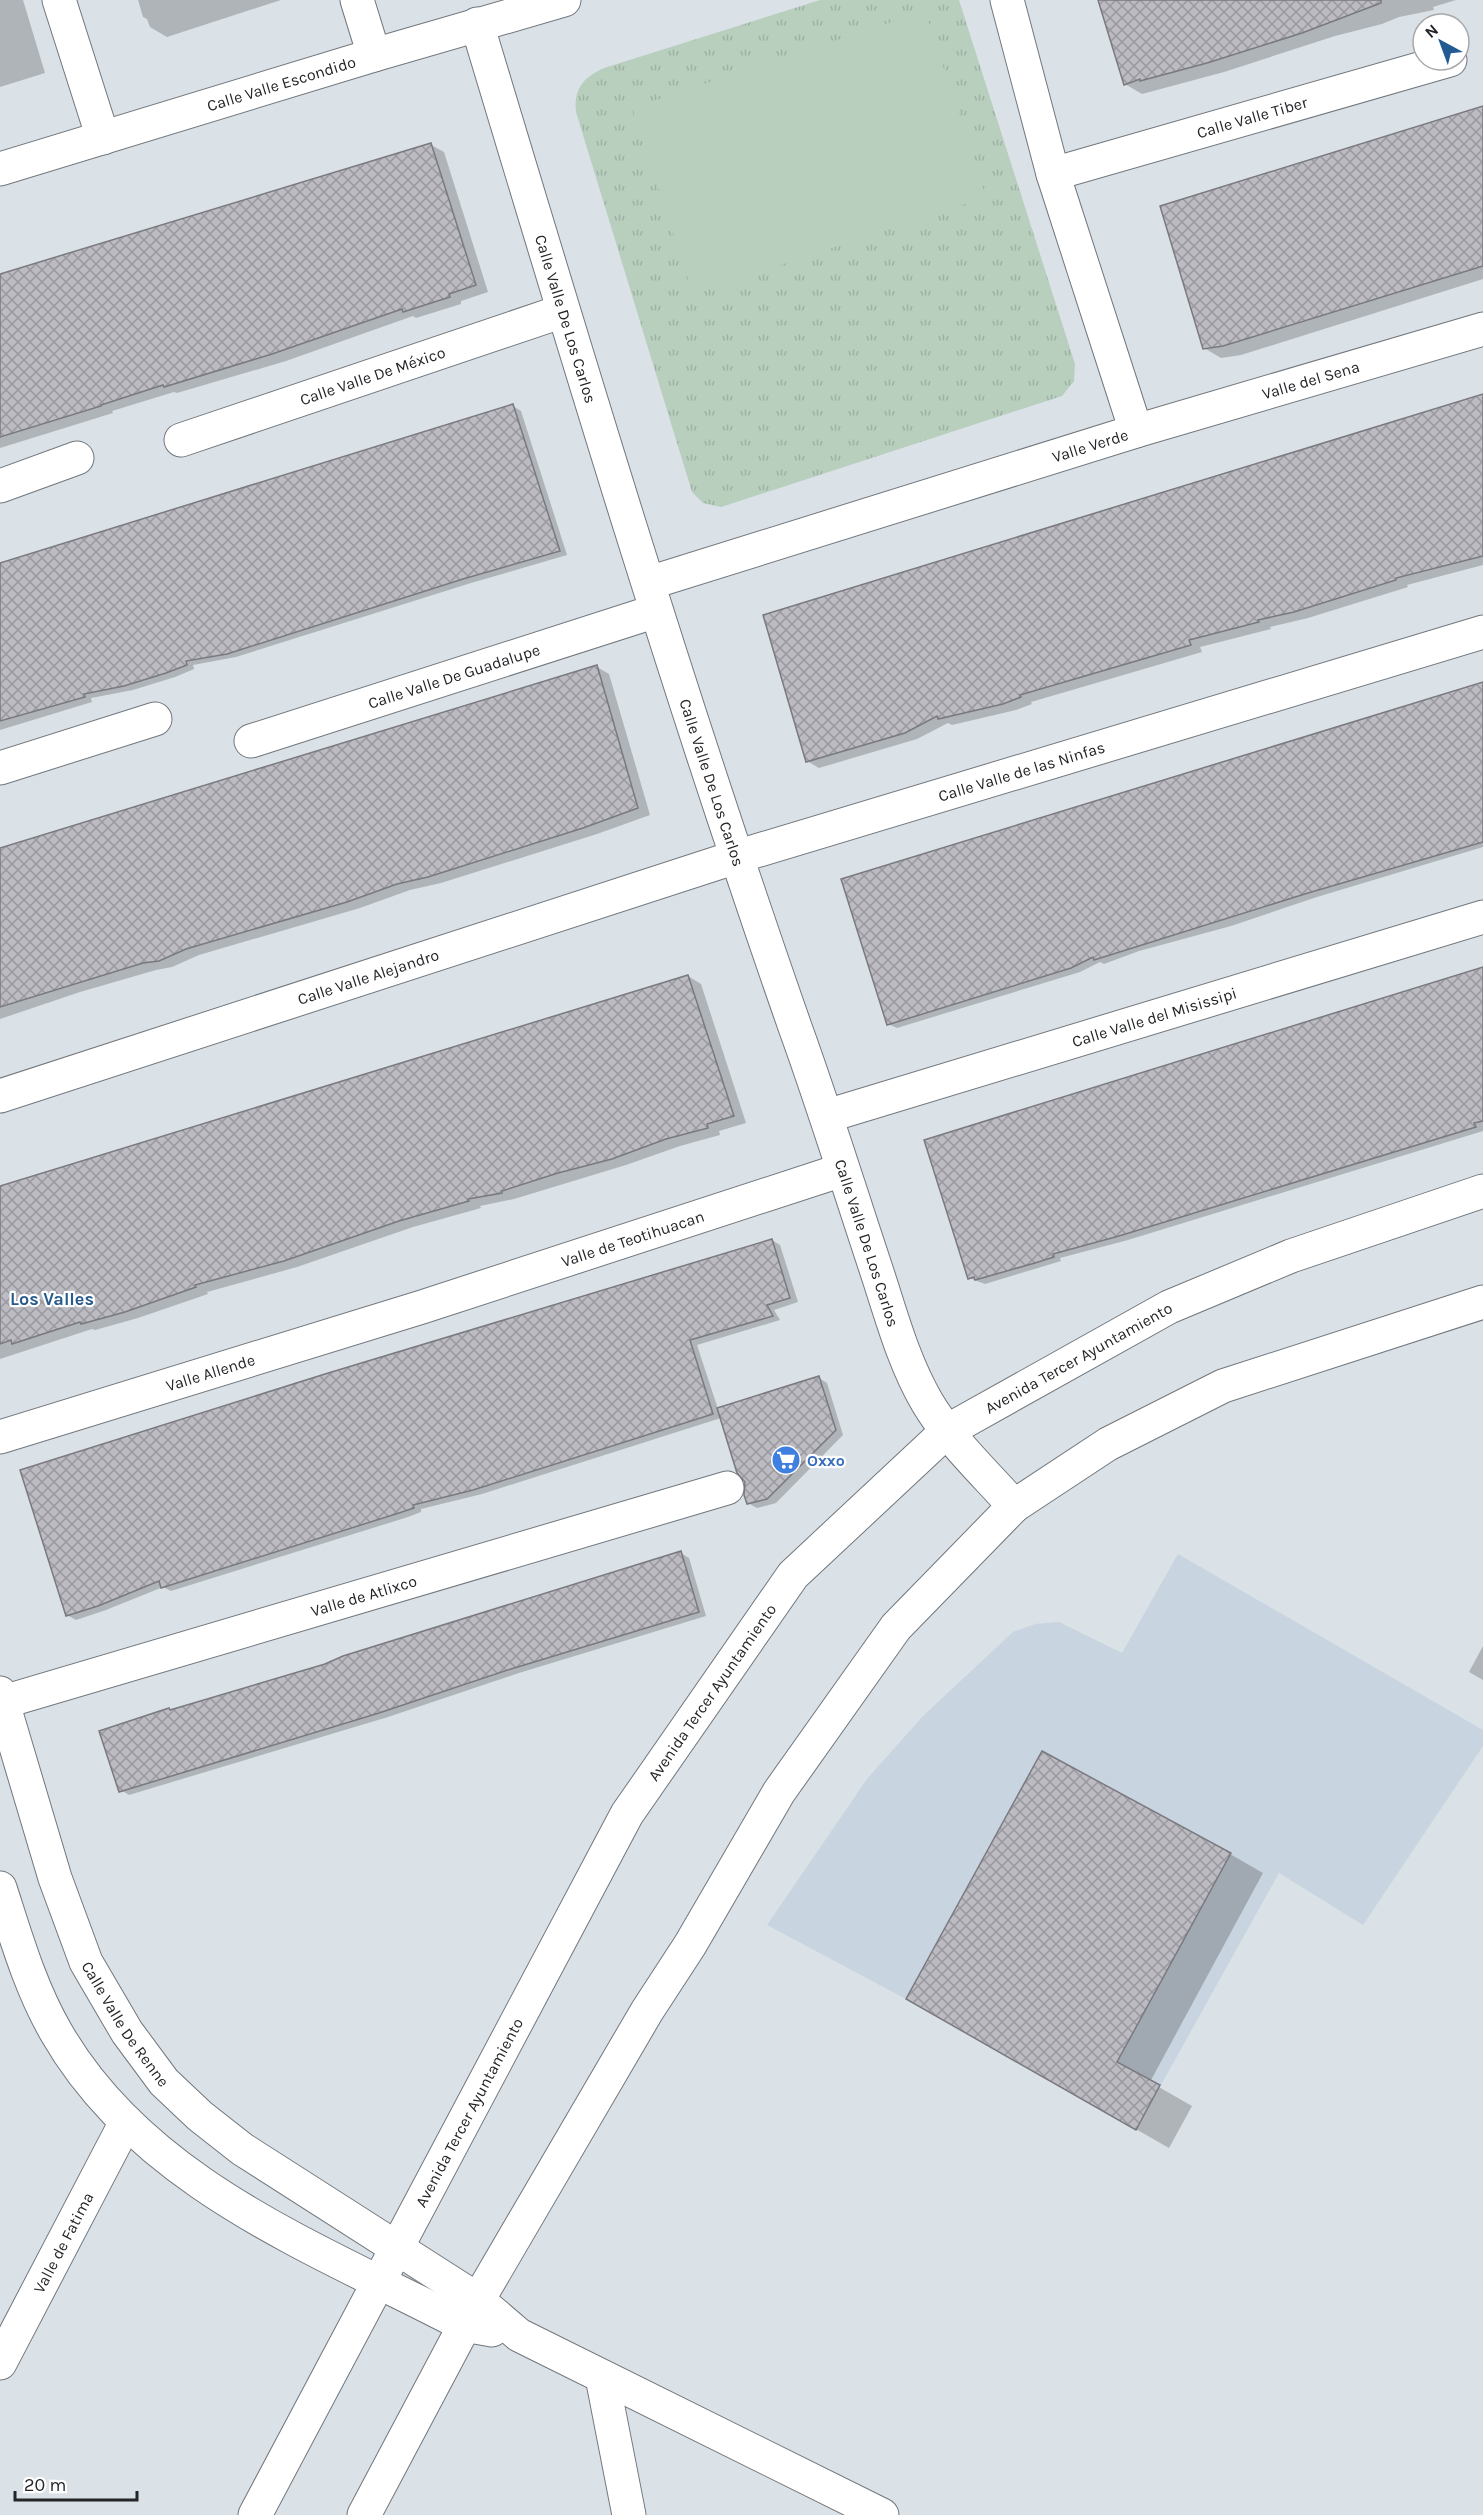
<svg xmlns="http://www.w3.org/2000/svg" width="1483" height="2515" font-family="Karla,sans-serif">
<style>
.built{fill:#c8d4df}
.park{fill:url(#park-tufts)}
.pitch{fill:#b8cfbe}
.shadow{fill:#0003}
.building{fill:url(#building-cross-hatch);stroke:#7a7980;stroke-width:1.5}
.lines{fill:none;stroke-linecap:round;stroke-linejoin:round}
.minor-casing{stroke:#71777d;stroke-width:35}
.major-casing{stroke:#71777d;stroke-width:35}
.minor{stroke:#fff;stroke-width:33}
.major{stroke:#fff;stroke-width:33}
.labels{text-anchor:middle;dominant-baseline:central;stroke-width:4.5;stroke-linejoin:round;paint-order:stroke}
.street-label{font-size:16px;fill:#232528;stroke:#fff}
.shop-label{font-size:16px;font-weight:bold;fill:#366cbe;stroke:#fff;text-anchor:start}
.neighbourhood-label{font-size:18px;font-weight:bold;fill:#275a8d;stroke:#fff}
</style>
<defs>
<pattern id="park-tufts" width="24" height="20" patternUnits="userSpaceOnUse" patternTransform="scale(1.5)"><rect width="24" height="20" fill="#b8cfbe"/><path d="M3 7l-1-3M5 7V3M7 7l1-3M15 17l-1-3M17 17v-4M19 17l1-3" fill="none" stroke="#9eb2a3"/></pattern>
<pattern id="building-cross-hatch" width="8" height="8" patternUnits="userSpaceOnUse" patternTransform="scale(1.5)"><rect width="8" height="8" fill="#bcbbc2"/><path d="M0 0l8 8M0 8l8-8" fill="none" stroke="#98989e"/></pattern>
</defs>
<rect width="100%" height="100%" fill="#dae1e7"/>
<path class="built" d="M1178,1554l305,176v16l-120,179 -84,-52 -143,257 -230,-131 -139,-74 100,-146 56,-63 90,-84 22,-8 24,-2 63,31z"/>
<path class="park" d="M820,0h139l116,364 -1,17 -12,15 -341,111 -18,-4 -11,-11 -116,-380c-3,-23 8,-35 28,-44z"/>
<path class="pitch" d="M925,11l61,186 -293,97 -61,-186z"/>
<g class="shadow">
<path d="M0,0h23l22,73 -45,14z"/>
<path d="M138,0h143l-114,37 -17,-10 -3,-8 -4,-2z"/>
<path d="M1098,0h358l-23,7 1,3 -35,7 -17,7 -47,12 -111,36 -82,22 -17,-10z"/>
<path d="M1483,108v171l-242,76 -20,3 -17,-10z"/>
<path d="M431,145l13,7 44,140 -27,9v3l-45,14 -3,-2 -127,45 -109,32 -3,-1 -62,19 1,2 -113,35v-172z"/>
<path d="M1483,395v170l-76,20 1,2 -100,31 -38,9 1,2 -71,18 2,5 -171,50 1,2 -16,6 -64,15 -4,-2 -31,16 -98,29 -12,-7z"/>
<path d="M513,406l8,5 46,144 -96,28 -235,74 -43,8 1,4 -19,8 -42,13 -42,8 1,4 -92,28v-165z"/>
<path d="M597,667l12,7 41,141 -53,19 -156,49 -31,7 -50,18 -161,47 -27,12 -16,3 -76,22 -80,27v-167z"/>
<path d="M1483,683v164l-166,50 -86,29 -92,25 -35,13 -4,-2 -20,10 -183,56 -9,-4 334,-260 19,-8z"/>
<path d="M1483,969v162l-355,109 -68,18 1,3 -76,23 -16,-6z"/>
<path d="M688,976l13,8 45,139 -27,8 1,4 -40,11 -54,19 -112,34 -34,7 1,2 -68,19 -116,40 -90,25 1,2 -70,24 -43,12 -3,-1 -92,30v-172z"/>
<path d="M772,1240l8,5 18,57 -24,8 6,10 -83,25 21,64 101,-31 8,5 16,52 -67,68 -19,5 -9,-5 -2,-21 -25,-64 -239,76 -61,15v3l-13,5 -237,74 -8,-4 -57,23 -30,10 -9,-5z"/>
<path d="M681,1553l8,5 17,58 -187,57 -131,44 -259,78 -8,-5 50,-79 154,-46z"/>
<path d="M1483,1646v34l-14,-8z"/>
<path d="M1230,1854l33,19 -113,209 42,24 -23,42 -261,-149z"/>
</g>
<g class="building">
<path d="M1098,0h283v3l-79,30 -95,30 -67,18v-2l-16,6z"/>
<path d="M1483,106v160l-260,80 -20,3 -43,-143z"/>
<path d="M431,143l45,142 -27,9 1,3 -47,15 -1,-3 -130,45 -108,33 -1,-2 -62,20v1l-101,31v-163z"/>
<path d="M1483,394v162l-87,22v2l-102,32 -36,8 1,2 -70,18 2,5 -171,50 1,2 -18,7 -65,15 -1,-3 -32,17 -99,29 -43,-147z"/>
<path d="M513,404l47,147 -97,28 -236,75 -41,7 1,4 -21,8 -42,13 -40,8 1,3 -85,24v-158z"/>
<path d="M597,665l41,143 -55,20 -155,49 -31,7 -50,18 -161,47 -27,12 -16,2 -143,44v-159z"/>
<path d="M1483,682v160l-175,51 -214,67 -1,-3 -22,11 -184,57 -46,-146z"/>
<path d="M1483,967v154l-9,2 2,4 -357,109 -66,18 1,3 -19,6 -60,17 -1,-3 -6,2 -44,-139z"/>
<path d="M688,975l46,141 -27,8 1,4 -42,11 -54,20 -54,14 -56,18v2l-34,6 1,2 -70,20 -115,40 -89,24 1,2 -71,25 -44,12 -1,-2 -68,22 -1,-4 -11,4v-158z"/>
<path d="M772,1239l18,59 -23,7 6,11 -83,24 23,74 -240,76 -60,15 1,3 -15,5 -238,75 -2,-7 -61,25 -32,10 -46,-146 305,-96z"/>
<path d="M819,1376l17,54 -69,69 -20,5 -3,-9 1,-13 -8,-9 -20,-65z"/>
<path d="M681,1551l18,61 -188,57 -132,44 -260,79 -20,-61 70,-23 1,2 155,-46 18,-8z"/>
<path d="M1042,1751l189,102 -114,209 43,23 -24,45 -230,-131z"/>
</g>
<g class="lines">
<g class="minor-casing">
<g id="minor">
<path d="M59,0l44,138"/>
<path d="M357,0l17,55"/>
<path id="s1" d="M477,24c101,336 202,672 318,1003 29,80 54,161 81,242 15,45 27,92 51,133 23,39 58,71 87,104"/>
<path id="s2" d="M0,169l374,-114 190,-55"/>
<path id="s3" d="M1053,174l397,-114"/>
<path id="s4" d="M1136,431l347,-102"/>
<path id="s5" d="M181,440l382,-129"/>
<path d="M0,486l77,-28"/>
<path id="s6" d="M649,583l487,-152 -83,-257 -46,-174"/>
<path id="s7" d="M251,741l405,-130"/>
<path d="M0,768l155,-49"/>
<path id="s8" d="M0,1096l736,-239 747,-225"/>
<path id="s9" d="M827,1116l656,-199"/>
<path id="s10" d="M0,1437l422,-130 420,-137"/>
<path id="s11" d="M0,1693l55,185 31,84 41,70 37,50 36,34 42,33 236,151 41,35 363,180"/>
<path id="s12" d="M3,1702l724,-214"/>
<path d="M0,1888c16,49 30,99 56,144 87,152 261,216 408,293l28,5"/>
<path id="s13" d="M0,2363l126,-241"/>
<path d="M602,2377l27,138"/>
</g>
</g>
<g class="major-casing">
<g id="major">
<path id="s14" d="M255,2515l372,-701 166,-239 154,-144 222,-124 122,-51 192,-65"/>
<path d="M364,2515l114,-215 169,-289 43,-66 89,-153 117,-165 118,-121 94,-62 115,-58 260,-84"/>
</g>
</g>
<use href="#minor" class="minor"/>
<use href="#major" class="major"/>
</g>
<defs>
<g id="supermarket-disc" transform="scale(1.5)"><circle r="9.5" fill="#3f7fe0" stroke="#fff"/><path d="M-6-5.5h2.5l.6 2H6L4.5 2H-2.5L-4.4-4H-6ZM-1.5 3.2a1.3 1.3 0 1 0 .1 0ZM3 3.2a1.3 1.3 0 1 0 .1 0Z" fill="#fff"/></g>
</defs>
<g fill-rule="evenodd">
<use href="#supermarket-disc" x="786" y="1460"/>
</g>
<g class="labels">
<g class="street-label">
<text stroke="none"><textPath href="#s2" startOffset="294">Calle Valle Escondido</textPath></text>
<text stroke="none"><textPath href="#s3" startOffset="207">Calle Valle Tiber</textPath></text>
<text stroke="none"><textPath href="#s1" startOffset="308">Calle Valle De Los Carlos</textPath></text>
<text stroke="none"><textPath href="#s5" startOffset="202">Calle Valle De México</textPath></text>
<text stroke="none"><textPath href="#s4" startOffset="182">Valle del Sena</textPath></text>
<text stroke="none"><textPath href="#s6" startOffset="462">Valle Verde</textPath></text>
<text stroke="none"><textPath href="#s7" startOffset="213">Calle Valle De Guadalupe</textPath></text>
<text stroke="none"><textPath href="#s8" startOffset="1072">Calle Valle de las Ninfas</textPath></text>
<text stroke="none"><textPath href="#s1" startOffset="794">Calle Valle De Los Carlos</textPath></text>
<text stroke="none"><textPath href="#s8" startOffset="387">Calle Valle Alejandro</textPath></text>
<text stroke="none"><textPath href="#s9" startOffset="342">Calle Valle del Misissipi</textPath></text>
<text stroke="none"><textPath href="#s10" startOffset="663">Valle de Teotihuacan</textPath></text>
<text stroke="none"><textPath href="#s1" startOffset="1280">Calle Valle De Los Carlos</textPath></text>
<text stroke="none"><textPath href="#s14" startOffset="1446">Avenida Tercer Ayuntamiento</textPath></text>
<text stroke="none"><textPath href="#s10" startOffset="220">Valle Allende</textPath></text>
<text stroke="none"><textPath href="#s12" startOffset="376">Valle de Atlixco</textPath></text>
<text stroke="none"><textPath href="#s14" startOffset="942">Avenida Tercer Ayuntamiento</textPath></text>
<text stroke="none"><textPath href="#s11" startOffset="356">Calle Valle De Renne</textPath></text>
<text stroke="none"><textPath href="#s14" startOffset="456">Avenida Tercer Ayuntamiento</textPath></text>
<text stroke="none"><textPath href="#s13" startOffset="136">Valle de Fatima</textPath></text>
</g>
<g class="shop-label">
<text x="807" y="1460">Oxxo</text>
</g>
<g class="neighbourhood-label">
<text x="52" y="1299">Los Valles</text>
</g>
</g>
<g transform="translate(1441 42) rotate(319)"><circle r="28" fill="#ffffff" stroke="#a7a8a9" stroke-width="1.5"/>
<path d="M0-4.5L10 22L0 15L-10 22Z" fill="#225b93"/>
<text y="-9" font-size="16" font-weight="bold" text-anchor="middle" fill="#232528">N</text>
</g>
<path d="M15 2491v9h122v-9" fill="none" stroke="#232528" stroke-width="3"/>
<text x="24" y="2491" font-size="18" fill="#232528" stroke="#ffffff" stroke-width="4.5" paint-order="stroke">20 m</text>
</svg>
